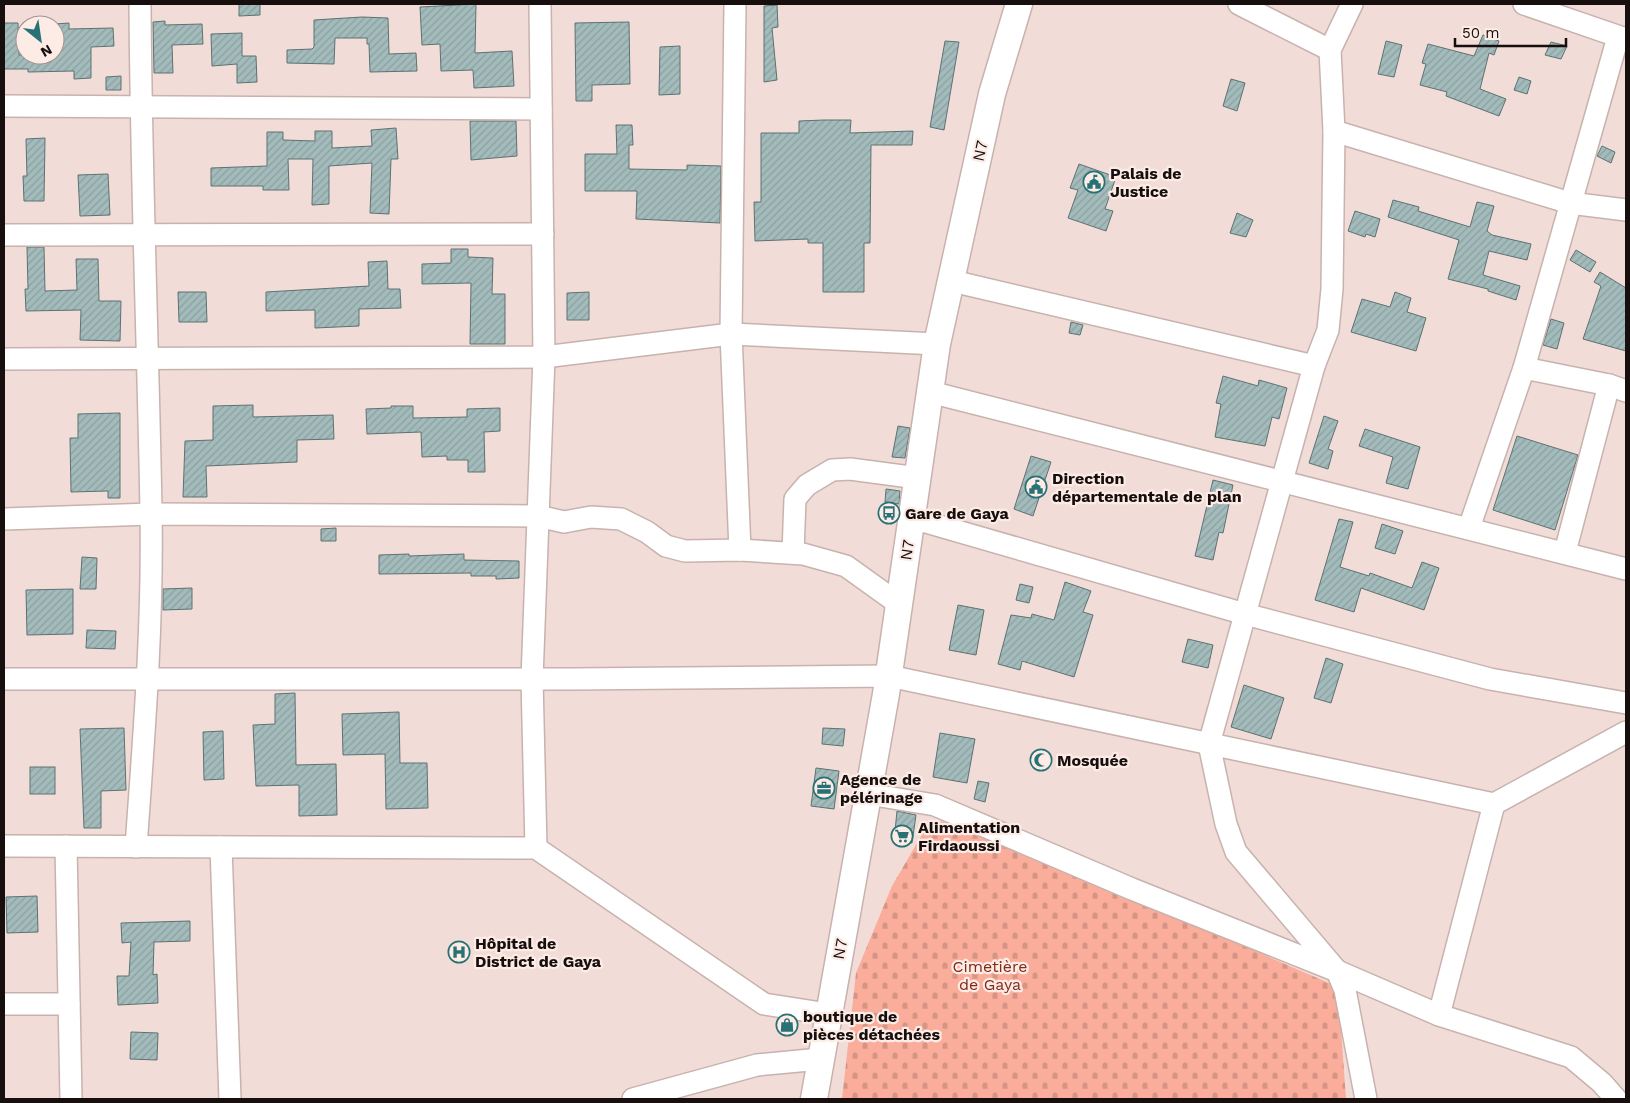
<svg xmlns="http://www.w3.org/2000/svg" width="1630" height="1103" font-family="'Work Sans',sans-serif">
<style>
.cemetery{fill:url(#cemetery-stones)}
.building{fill:url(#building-hatch);stroke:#5c7272}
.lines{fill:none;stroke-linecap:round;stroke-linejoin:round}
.minor-casing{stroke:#c8b2ad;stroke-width:24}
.major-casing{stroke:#c8b2ad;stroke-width:29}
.minor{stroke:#fff;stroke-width:21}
.major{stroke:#fff;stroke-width:26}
.labels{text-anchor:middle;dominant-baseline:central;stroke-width:4.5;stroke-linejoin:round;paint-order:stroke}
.street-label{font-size:16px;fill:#160f0d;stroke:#fdebe6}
.poi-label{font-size:16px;font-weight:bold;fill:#160f0d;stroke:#fdebe6;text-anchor:start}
.park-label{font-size:16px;fill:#802a17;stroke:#fdebe6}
</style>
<defs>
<pattern id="cemetery-stones" width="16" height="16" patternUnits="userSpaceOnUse" patternTransform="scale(1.25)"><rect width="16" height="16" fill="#faad9b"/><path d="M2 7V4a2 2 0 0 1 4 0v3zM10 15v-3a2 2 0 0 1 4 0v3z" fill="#d69484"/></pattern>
<pattern id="building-hatch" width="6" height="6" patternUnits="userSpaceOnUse" patternTransform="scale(1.25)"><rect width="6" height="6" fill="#a3bbbb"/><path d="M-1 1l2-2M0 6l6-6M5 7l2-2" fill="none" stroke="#8ca0a0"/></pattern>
</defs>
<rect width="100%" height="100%" fill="#f2dcd7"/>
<path class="cemetery" d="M941,821l245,100 152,66 8,112h-504l14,-126 36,-87 35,-60 11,2z"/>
<g class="building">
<path d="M239,4h21v11l-21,1z"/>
<path d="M476,4l-1,49 37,-2 2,35 -40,2 -1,-18 -32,1 -1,-27 -18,1 -2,-38z"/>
<path d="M777,5l1,22 -6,1 5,52 -13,2v-76z"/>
<path d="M362,17l26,1 1,36 27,-1 1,18 -47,1 -1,-28h-2v-6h-32l-1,26 -47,-1v-13l25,-1 2,-2v-27z"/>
<path d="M165,21v4l37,-1 1,20 -31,1 1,28h-19l-1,-51z"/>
<path d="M629,22l1,62 -38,1v16h-16l-1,-78z"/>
<path d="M4,23h14l1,32h36v-31l14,-1v6l44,-1 1,18 -23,1v31l-17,1v-8l-46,1v-3h-24z"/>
<path d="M242,33v23h14l1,26 -20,1v-19l-25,2 -1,-32z"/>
<path d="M1483,35l16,6 -5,14 -5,-2 -9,36 26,10 -7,17 -53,-20 1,-4 -27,-7 6,-21 -4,-1 6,-19 46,12z"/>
<path d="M945,41l14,1 -15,88 -14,-3z"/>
<path d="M1386,41l16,4 -8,32 -16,-3z"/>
<path d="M1551,42l16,4 -6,13 -16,-4z"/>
<path d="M680,46v48l-21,1 1,-48z"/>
<path d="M121,76v14h-15v-13z"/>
<path d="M1519,77l12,4 -4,13 -13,-4z"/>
<path d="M1231,79l14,4 -8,28 -14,-5z"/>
<path d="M824,120h27l-1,13 63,-2 -1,14h-41l-1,98h-6v49h-41v-49h-15v-4l-53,2 -1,-39h7v-69h38v-12z"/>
<path d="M470,121h46l1,35 -46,4z"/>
<path d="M616,125h16l1,20h-4v24l58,1v-5l34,1 -1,57 -84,-4 1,-28h-52v-37h32z"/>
<path d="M396,128l2,31h-7l-2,55 -19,-1 2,-50 -43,3v38l-17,1 1,-46h-25l1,31h-26v-4h-52v-18l56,-2v-34h16v8l32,1v-10h17v17l40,-2 -1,-16z"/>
<path d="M45,138l-1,63h-20l-1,-25h4l-1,-37z"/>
<path d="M1602,146l13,6 -4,11 -14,-7z"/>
<path d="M1079,164l37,13 -11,32 8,2 -7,20 -38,-13 10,-28 -8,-2z"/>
<path d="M108,174l2,41 -30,1 -2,-41z"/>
<path d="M1393,200l26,7 -1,4 52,16 7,-25 17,4 -7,25 5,4 39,9 -4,16 -38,-9 -6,24 37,11 -4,14 -28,-9v-2l-40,-10 11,-39 -71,-23z"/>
<path d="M1355,211l25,8 -5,18 -9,-3 -1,3 -17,-6z"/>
<path d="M1237,213l16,7 -7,17 -16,-4z"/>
<path d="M27,247h17l1,44 32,-1 -1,-31h22l1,42h22l-1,40 -40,-1 1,-30 -55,1 -1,-22h3z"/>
<path d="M451,249h17v8l25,1 -1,36h13v50h-35l1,-61 -49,1v-20l29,-1z"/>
<path d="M1576,250l20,12 -6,10 -20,-12z"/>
<path d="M387,261l1,28h12l1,19 -42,1v17l-44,2v-18l-49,1v-19l103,-6 -1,-24z"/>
<path d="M1600,272l26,16v63l-43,-12 18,-53 -7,-4z"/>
<path d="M178,292h28l1,30h-28z"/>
<path d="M589,292v28h-22v-27z"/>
<path d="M1395,292l16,6 -4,14 19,6 -10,33 -65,-19 11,-33 28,8z"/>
<path d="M1551,319l13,4 -7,26 -14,-4z"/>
<path d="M1071,322l12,3 -3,10 -11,-2z"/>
<path d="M1223,376l35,10 1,-6 28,8 -8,31 -7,-2 -7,29 -50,-9 6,-33 -5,-1z"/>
<path d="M253,405v12l80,-2 1,24 -37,1v22l-91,4 1,31h-24l2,-56 28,-1v-34z"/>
<path d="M391,406h22v12l54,-1v-8l33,-1v23l-16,1 1,40h-17v-12h-21v-4l-25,1 -1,-25 -54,2 -1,-25 25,-1z"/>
<path d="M120,413v85h-12v-7l-37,1 -1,-54h8v-24z"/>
<path d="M1324,416l14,5 -10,28 5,2 -5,18 -19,-6z"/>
<path d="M898,426l12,2 -5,30 -13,-1z"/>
<path d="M1365,429l55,18 -12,42 -22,-6 7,-26 -34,-11z"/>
<path d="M1517,436l61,19 -23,75 -62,-20z"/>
<path d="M1031,456l20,6 -18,54 -19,-7z"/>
<path d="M1213,480l20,5 -10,48 -4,-1 -6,28 -18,-4z"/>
<path d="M886,489l14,2 -1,13 -14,-2z"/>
<path d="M1339,519l14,3 -13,45 29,9 1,-3 42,15 10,-26 17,6 -15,42 -63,-22 -7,24 -39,-12z"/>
<path d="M1382,524l21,7 -8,23 -20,-6z"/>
<path d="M336,528v13h-15v-12z"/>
<path d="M409,554v2l55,-2v6l55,1v17l-23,1v-3h-25v-3l-92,1v-19z"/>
<path d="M82,557l15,1 -1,31h-16z"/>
<path d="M1065,582l26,9 -8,21 10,3 -19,62 -52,-16 -2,9 -22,-6 13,-49 20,3 1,-4 22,6z"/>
<path d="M1020,584l13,3 -4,16 -13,-3z"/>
<path d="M192,588v21l-29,1v-21z"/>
<path d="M73,589v45l-46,1 -1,-45z"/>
<path d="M958,605l26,5 -8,45 -27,-5z"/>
<path d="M87,630l29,1 -1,18 -29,-1z"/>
<path d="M1188,639l25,6 -5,23 -26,-6z"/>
<path d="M1326,658l17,6 -12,39 -17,-5z"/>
<path d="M1244,685l40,13 -13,41 -40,-12z"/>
<path d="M295,693l1,72 40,-1 1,51 -38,1v-31l-43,1 -3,-61 22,-1v-30z"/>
<path d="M399,712l1,51h27l1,45 -42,1 -1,-55 -42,1 -1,-41z"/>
<path d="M124,728l2,62 -25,1v37h-17l-4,-99z"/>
<path d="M823,728l22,1 -2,17 -21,-2z"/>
<path d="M223,731l1,48 -20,1 -1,-48z"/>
<path d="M940,733l35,6 -8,44 -34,-6z"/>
<rect x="30" y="767" width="25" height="27"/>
<path d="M816,768l23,3 -5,38 -23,-3z"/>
<path d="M978,781l11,2 -4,19 -11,-3z"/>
<path d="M897,811l19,4 -4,28 -18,-2z"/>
<path d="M37,896l1,36 -31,1 -1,-36z"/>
<path d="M190,921v20l-36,1 -1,33 4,-1 1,29 -40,2 -1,-29h12l2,-34 -9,1 -1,-20z"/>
<path d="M131,1032l27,1 -1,27 -27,-1z"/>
</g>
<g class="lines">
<g class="minor-casing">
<g id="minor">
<path d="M735,4l-4,330 9,216"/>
<path d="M1239,4l91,46"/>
<path d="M1352,4l-22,46 4,81 -2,158 -4,41 -14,36 -105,378 17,80 10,28 101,119 8,19 21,109"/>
<path d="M1524,4l102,35"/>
<path d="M4,106l537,3"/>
<path d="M1334,131l236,72 56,7"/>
<path d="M4,235l539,-1"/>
<path d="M952,281l362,85"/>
<path d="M4,359l540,-2 187,-23 206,10"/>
<path d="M1524,368l85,17 17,6"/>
<path d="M930,392l696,177"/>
<path d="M912,518l333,96 245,65 136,24"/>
<path d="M4,519l147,-5 387,2 26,6 27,-5 30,2 26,13 19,14 19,5 55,-1 63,4 43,12 53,38"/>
<path d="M1469,528l55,-160 94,-331"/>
<path d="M1565,552l44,-167"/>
<path d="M793,553l2,-54 12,-14 25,-15 18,-1 68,9"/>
<path d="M4,679h569l316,-3 605,128 132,-72"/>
<path d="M868,794l67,11 197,84 205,82 102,44 132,42 31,26 14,16"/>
<path d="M4,846l532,2 228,156 64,10"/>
<path d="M66,846l5,253"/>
<path d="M136,847c8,-112 17,-223 15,-335 -3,-169 -10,-339 -11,-508"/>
<path d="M221,847l9,252"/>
<path d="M536,848l-4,-169 12,-322 -4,-353"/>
<path d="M4,1004h65"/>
<path d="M1439,1015l55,-211"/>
<path d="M633,1099l124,-34 63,-6"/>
</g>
</g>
<g class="major-casing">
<path id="major" d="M814,1099l72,-405 51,-350 55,-250 27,-90"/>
</g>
<use href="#minor" class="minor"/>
<use href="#major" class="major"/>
</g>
<defs>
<g id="civic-ring" transform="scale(1.125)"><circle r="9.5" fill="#fdebe6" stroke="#287275" stroke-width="1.5"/><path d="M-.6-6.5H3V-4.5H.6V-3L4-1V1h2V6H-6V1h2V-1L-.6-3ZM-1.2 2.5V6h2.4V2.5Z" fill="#287275"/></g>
<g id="bus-ring" transform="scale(1.125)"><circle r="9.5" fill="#fdebe6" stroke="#287275" stroke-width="1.5"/><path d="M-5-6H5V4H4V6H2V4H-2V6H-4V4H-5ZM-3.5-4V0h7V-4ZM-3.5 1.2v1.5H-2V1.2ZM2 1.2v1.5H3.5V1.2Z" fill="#287275"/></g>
<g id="mosque-ring" transform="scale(1.125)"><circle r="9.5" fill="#fdebe6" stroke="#287275" stroke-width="1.5"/><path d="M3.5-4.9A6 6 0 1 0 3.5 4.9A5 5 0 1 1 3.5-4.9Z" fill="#287275"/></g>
<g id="office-ring" transform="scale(1.125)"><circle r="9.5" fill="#fdebe6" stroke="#287275" stroke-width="1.5"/><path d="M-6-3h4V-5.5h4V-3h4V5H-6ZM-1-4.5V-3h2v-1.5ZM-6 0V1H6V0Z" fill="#287275"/></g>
<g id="supermarket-ring" transform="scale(1.125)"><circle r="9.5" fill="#fdebe6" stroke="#287275" stroke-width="1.5"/><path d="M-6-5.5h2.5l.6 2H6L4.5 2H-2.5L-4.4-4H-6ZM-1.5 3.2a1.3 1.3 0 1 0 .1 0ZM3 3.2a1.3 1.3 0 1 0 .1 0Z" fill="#287275"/></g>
<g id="hospital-ring" transform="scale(1.125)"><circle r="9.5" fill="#fdebe6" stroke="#287275" stroke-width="1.5"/><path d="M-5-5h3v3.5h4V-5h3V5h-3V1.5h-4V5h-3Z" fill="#287275"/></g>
<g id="shop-ring" transform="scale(1.125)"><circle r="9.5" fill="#fdebe6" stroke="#287275" stroke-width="1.5"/><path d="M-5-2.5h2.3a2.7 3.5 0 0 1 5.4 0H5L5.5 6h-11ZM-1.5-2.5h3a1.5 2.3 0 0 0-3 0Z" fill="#287275"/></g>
</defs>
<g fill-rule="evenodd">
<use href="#civic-ring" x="1094" y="182"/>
<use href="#civic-ring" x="1036" y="487"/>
<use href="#bus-ring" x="889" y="513"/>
<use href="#mosque-ring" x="1041" y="760"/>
<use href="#office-ring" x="824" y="788"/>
<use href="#supermarket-ring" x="902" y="836"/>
<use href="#hospital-ring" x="459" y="952"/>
<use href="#shop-ring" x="787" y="1025"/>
</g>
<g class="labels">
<g class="street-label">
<text transform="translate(980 151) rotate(-78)">N7</text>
<text transform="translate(907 550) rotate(-82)">N7</text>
<text transform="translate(840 949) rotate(-80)">N7</text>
</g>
<g class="poi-label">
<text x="1110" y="173">Palais de<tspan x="1110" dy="18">Justice</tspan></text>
<text x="1052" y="478">Direction<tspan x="1052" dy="18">départementale de plan</tspan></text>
<text x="905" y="513">Gare de Gaya</text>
<text x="1057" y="760">Mosquée</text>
<text x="840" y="779">Agence de<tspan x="840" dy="18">pélérinage</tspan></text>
<text x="918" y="827">Alimentation<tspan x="918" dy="18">Firdaoussi</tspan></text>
<text x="475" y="943">Hôpital de<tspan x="475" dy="18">District de Gaya</tspan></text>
<text x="803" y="1016">boutique de<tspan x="803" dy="18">pièces détachées</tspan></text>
</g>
<g class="park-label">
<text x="990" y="966">Cimetière<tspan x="990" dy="18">de Gaya</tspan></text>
</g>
</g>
<rect width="1630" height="1103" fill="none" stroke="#160f0d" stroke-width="10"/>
<g transform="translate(40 40) rotate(150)"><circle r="24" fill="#fdebe6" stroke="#a1938f"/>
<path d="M0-4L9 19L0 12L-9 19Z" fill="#287275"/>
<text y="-8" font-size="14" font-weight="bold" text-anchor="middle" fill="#160f0d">N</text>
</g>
<path d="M1455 38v8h111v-8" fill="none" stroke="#160f0d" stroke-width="2.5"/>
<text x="1462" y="38" font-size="15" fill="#160f0d" stroke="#fdebe6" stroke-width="4" paint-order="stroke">50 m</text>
</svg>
